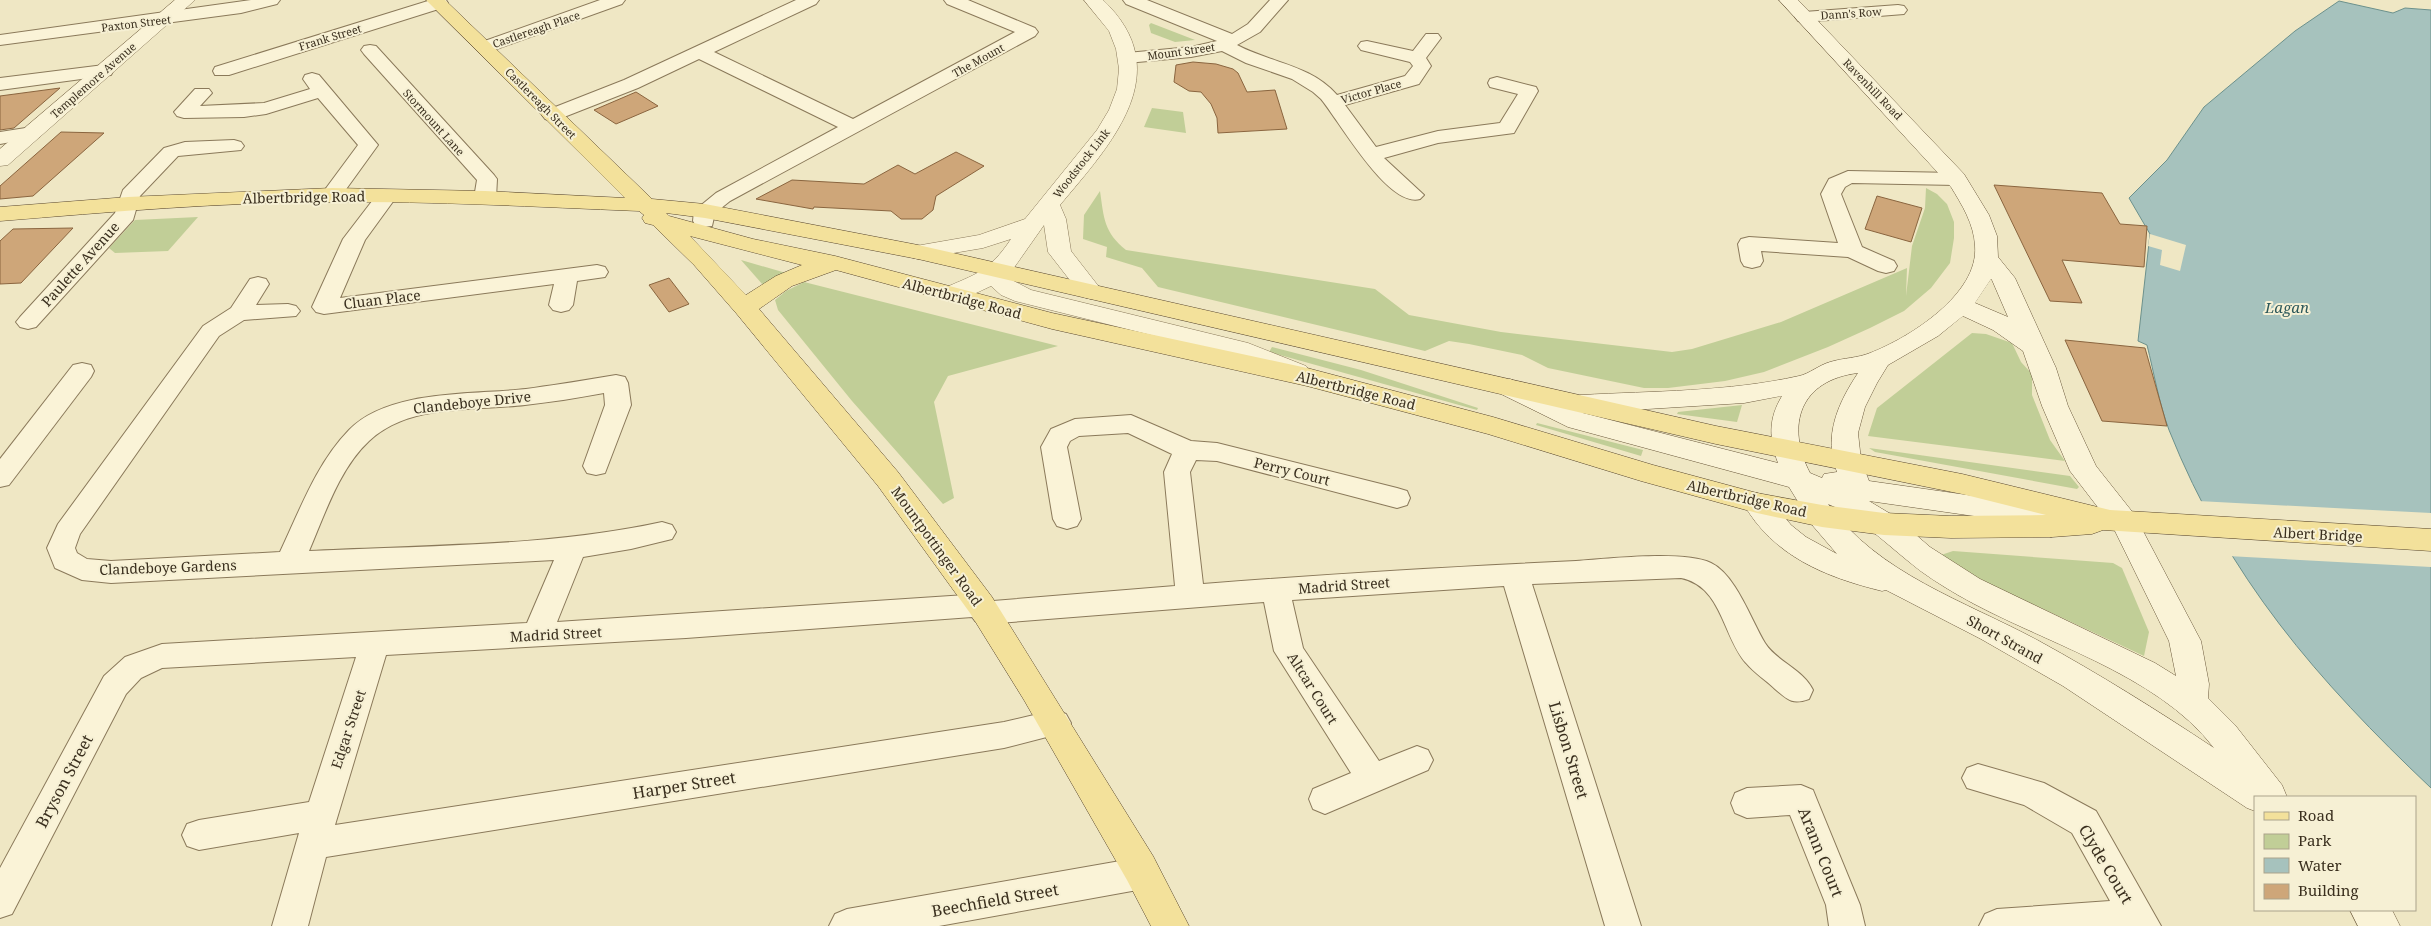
<svg xmlns="http://www.w3.org/2000/svg" width="2431" height="926" font-family="'Noto Serif',serif">
<style>
.green{fill:#c1ce97}
.water{fill:#a6c2bd;stroke:#6c918c}
.pier{fill:#efe7c4}
.building{fill:#cea679;stroke:#8a653f}
.lines{fill:none;stroke-linecap:round;stroke-linejoin:round}
.minor-casing{stroke:#8a795a;stroke-width:2}
.tertiary-casing{stroke:#8a795a;stroke-width:1}
.secondary-casing{stroke:#6c5a3d;stroke-width:1}
.primary-casing{stroke:#58462e;stroke-width:1}
.minor{fill:#faf3d7;fill-rule:evenodd}
.tertiary{fill:#faf3d7;fill-rule:evenodd}
.secondary{fill:#faf3d7;fill-rule:evenodd}
.primary{fill:#f3e19b;fill-rule:evenodd}
.labels{text-anchor:middle;dominant-baseline:central;stroke-width:4;stroke-linejoin:round;paint-order:stroke}
.far-street-label{font-size:11px;fill:#3a2f1e;stroke:#f6f0d4}
.street-label{font-size:14px;fill:#3a2f1e;stroke:#f6f0d4}
.water-label{font-size:15px;font-style:italic;fill:#2d585a;stroke:#f6f0d4}
.near-street-label{font-size:16px;fill:#3a2f1e;stroke:#f6f0d4}
</style>
<rect width="100%" height="100%" fill="#efe7c4"/>
<g class="green">
<path d="M1151,23l44,17 -20,2 -24,-9 -2,-8z"/>
<path d="M1152,108l31,4 3,21 -42,-6z"/>
<path d="M1926,188l11,6 10,10 7,18v16l-4,25 -19,25 -27,23 -34,17 -42,19 -64,25 -39,9 -57,7h-24l-96,-20 -26,-13 -53,-11 -20,-3 -24,10 -267,-64 -16,-19 -36,-11 1,-10 -24,-8 1,-24 16,-24c4,28 4,41 26,59l249,39 34,26 92,17 171,20 20,-3 89,-27 126,-54 -1,28 6,-50 13,-38z"/>
<path d="M198,217l-30,34 -53,2 -6,-5 26,-28z"/>
<path d="M741,260l45,13 -23,12z"/>
<path d="M804,282l254,64 -110,30 -14,26 20,96 -11,6 -91,-103 -74,-91 -3,-10 11,-9z"/>
<path d="M1972,333l14,1 26,9 9,19 11,12v21l18,45 15,21 -197,-25 9,-28z"/>
<path d="M1272,347l89,23 117,38 -1,2 -208,-58z"/>
<path d="M1742,405l-5,17 -60,-8 1,-2z"/>
<path d="M1537,423l106,27 -2,6 -105,-31z"/>
<path d="M1869,448l201,28 9,11 -2,2 -202,-37z"/>
<path d="M1953,551l160,12 9,5 27,64 -5,24 -161,-75 -42,-26z"/>
</g>
<path class="water" d="M2339,1l54,12 12,-5 26,2v778c-114,-108 -203,-210 -262,-358 -10,-27 -15,-57 -22,-85l-9,-4 12,-107 -21,-36 38,-38 37,-53 91,-76z"/>
<g class="pier">
<path d="M2150,234l36,11 -6,26 -20,-6 2,-15 -14,-4z"/>
<path d="M2198,501l233,12v54l-203,-11z"/>
</g>
<g class="building">
<path d="M1193,62l23,2 17,5 5,4 9,19 28,-2 12,39 -69,4 -1,-15 -6,-14 -10,-12 -12,-1 -15,-9 2,-17z"/>
<path d="M60,88l-46,40 -14,2v-34z"/>
<path d="M636,92l22,14 -42,18 -22,-14z"/>
<path d="M61,132l43,1 -71,63 -33,3v-13z"/>
<path d="M956,152l28,14 -48,30 -3,14 -11,9h-21l-10,-8 -77,-4 -1,2 -57,-10 36,-19 72,4 34,-19 17,9z"/>
<path d="M1994,185l108,8 18,31 27,2 -3,41 -82,-7 20,43 -32,-2z"/>
<path d="M1877,196l45,12 -11,34 -46,-13z"/>
<path d="M73,228l-52,55 -21,1v-43l13,-12z"/>
<path d="M669,278l20,26 -20,8 -20,-27z"/>
<path d="M2065,340l80,8 22,78 -65,-5z"/>
</g>
<g class="lines">
<g class="minor-casing">
<g id="minor">
<path d="M251,0h29l-3,4 -36,9 -241,32v-10z"/>
<path d="M431,0h15l2,3 -3,4 -216,68h-14l-2,-4 2,-4z"/>
<path d="M600,0h25l-3,4 -131,47h-12l-3,-4 3,-4z"/>
<path d="M796,0h23l-3,4 -102,48 139,67 162,-87 -68,-28 -3,-4h24l67,28 3,4 -3,4 -305,165 -15,12 -3,13 -8,1 -8,-1 -3,-5 1,-10 22,-18 122,-66 -139,-68 -61,29 -79,31 -7,2 -7,-2 -3,-4 3,-4 79,-31z"/>
<path d="M1123,0h24l85,34 16,-10 22,-24h18l-28,32 -23,13c34,18 74,20 100,50l68,-19 8,-10 -3,-4 -49,-12 -3,-4 3,-4 6,-1 46,10 13,-17h12l3,4 -15,20 5,8 -12,18 -74,21 31,42 62,-16 62,-8 18,-29 -28,-7 -2,-4 2,-4 7,-2 39,10 2,4 -24,42 -76,10 -54,15 40,37 -4,4c-32,9 -80,-77 -99,-100l-8,-7 -21,-13 -46,-16 -24,-12 -31,6 -64,6 -6,-1 -3,-4 3,-4 6,-1 64,-6 26,-6 -91,-37z"/>
<path d="M1898,5l6,1 3,4 -3,4 -100,8 -6,-1 -3,-4 3,-4 6,-1z"/>
<path d="M370,45l6,1 118,129 3,4 -1,19 -4,4 -7,2 -7,-2 -4,-4 3,-18 -113,-126 -3,-4 3,-4z"/>
<path d="M104,65l7,2 2,4 -2,4 -111,15v-12z"/>
<path d="M312,73l7,2 59,70 -39,54 -7,2 -7,-2 -4,-4 37,-50 -40,-47 -52,16 -22,3 -60,1 -7,-2 -3,-4 21,-23h14l3,4 -12,13 64,-3 46,-14 -7,-10 2,-4z"/>
<path d="M32,127l7,2 3,4 -3,4 -39,7v-12z"/>
<path d="M234,140l7,2 3,4 -3,4 -63,6 -38,40 -7,24 -97,107 -8,2 -8,-2 -4,-5 4,-5 95,-104 8,-23 41,-42 21,-6z"/>
<path d="M1848,171l108,2 7,2 3,4 -3,4 -7,2 -104,-2 -7,4 -4,7 21,53 32,14 3,5 -3,5 -8,2 -8,-2 -30,-14 -87,-6 2,10 -3,5 -8,2 -8,-2 -3,-5 -3,-17 3,-5 8,-2 89,6 -17,-49 8,-15z"/>
<path d="M386,190l7,2 4,4 -32,44 -25,58 257,-33 8,2 3,5 -3,5 -28,4 -4,24 -4,5 -8,2 -8,-2 -4,-5 5,-21 -230,30 -8,-2 -4,-5 31,-68 36,-47z"/>
<path d="M258,277l8,2 3,5 -13,21 32,-1 8,2 4,5 -4,5 -52,4 -25,16 -139,198 -5,14 2,5 10,6 24,2 169,-9c20,-42 36,-88 69,-122 40,-41 124,-35 177,-41 30,-4 60,-9 90,-14l9,2 3,6 3,22 -26,68 -9,2 -9,-2 -4,-7 22,-61 -1,-12c-26,5 -52,9 -79,12 -51,6 -116,-2 -156,36 -30,28 -44,73 -60,110 118,-6 238,-4 353,-29l10,3 4,7 -4,7 -41,10 -48,8 -26,65 424,-28 10,3 2,4 182,-15 -11,-114 8,-18 -44,-21 -49,3 -9,5 -3,6 14,72 -4,7 -10,3 -10,-3 -4,-7 -12,-72 10,-18 24,-10 56,-4 60,26 26,2 180,45 10,3 3,7 -3,7 -10,3 -180,-47 -21,-1 -6,12 13,112c124,-10 249,-17 373,-23 32,-2 107,-11 135,2 25,12 40,57 54,80 12,19 38,26 48,47l-4,9c-17,6 -21,1 -34,-10 -9,-9 -21,-16 -29,-26 -23,-26 -24,-77 -65,-85l-149,6 109,342h-36l-101,-340 -212,14 11,48 76,113 38,-15 11,4 5,10 -5,10 -103,44 -12,-5 -4,-10 4,-10 38,-16 -77,-122 -10,-49 -279,22 -10,-3 -3,-4 -286,21 -300,17 -51,170 669,-103 51,-12 11,4 5,9 -5,9 -62,16 -678,109 -18,69h-36l27,-93 -100,17 -12,-4 -5,-11 5,-11 12,-4 110,-18 47,-145 -194,11 -21,10 -15,16 -114,220 -12,4v-50l104,-192 21,-19 37,-13 365,-21 27,-63 -443,23 -29,-3 -27,-12 -8,-20 11,-24 145,-198 28,-18 19,-29z"/>
<path d="M82,363l9,2 3,6 -3,6 -82,108 -9,2v-28l73,-94z"/>
<path d="M1978,764l66,19 52,28 65,115h-182l6,-12 12,-5 113,-8 -38,-68 -48,-28 -57,-17 -5,-10 5,-10z"/>
<path d="M1801,785l12,5 4,10 43,105 5,21h-36l-3,-21 -36,-90 -43,3 -12,-5 -4,-10 4,-10 12,-5z"/>
<path d="M1143,857l12,5 5,11 -5,11 -12,5 -204,37h-110l6,-12 12,-5z"/>
</g>
</g>
<g class="tertiary-casing">
<g id="tertiary">
<path d="M175,0h20l-187,165 -8,1v-17z"/>
<path d="M1084,0h19c76,72 8,144 -43,205l6,14 5,32 32,41 -4,5 -8,2 -8,-2 -35,-45 -4,-27 -33,47 1,8 19,10 217,53 58,23 4,6 -4,6 -9,2 -66,-25 -216,-54 -14,-6 -10,-9c-15,7 -33,17 -49,13l-4,-5 4,-5c34,-15 47,-17 69,-50l-28,9 -65,11 -8,-2 -4,-5 4,-5 69,-12 46,-16 72,-89 12,-20 8,-21 2,-20 -3,-20 -7,-18z"/>
</g>
</g>
<g class="secondary-casing">
<g id="secondary">
<path d="M1779,0h19l166,174 25,41 8,21 1,21 17,21 41,90 12,38 28,60 38,48 67,127 8,43 -1,14 27,27 47,60 5,12h-32v14l-8,-3 -184,-122 -82,-47 -95,-49 -4,1c-57,-14 -109,-35 -139,-88l4,-7 10,-3 10,3 24,29 15,12 31,17 -24,-28 -24,-39 -221,-60 -67,-33 -4,-6 4,-6 9,-3 59,27 -1,-2 4,-6 9,-3c72,-4 147,-3 218,-19 10,-2 20,-11 31,-14 13,-4 28,-4 40,-9 39,-15 109,-59 105,-107 -1,-22 -13,-41 -24,-59zM1991,279l1,1 16,37 -33,-14zM1963,316l30,14 30,21 19,55 28,65 43,56 56,114 7,35 -21,-13 -175,-84 -50,-32 -36,-31 -25,-15 119,17 63,19 10,-3 4,-8 -4,-8 -73,-20 -119,-17 -8,-21 -3,-27 7,-26 12,-24 11,-18 50,-29zM1858,373c-20,30 -35,63 -21,99l-13,2 -2,4 -12,-5c-25,-48 -10,-93 48,-100zM1782,396c-14,23 -13,43 -4,67l-195,-50 161,-10zM1828,504c31,13 54,36 80,57 15,13 33,24 50,34 81,47 198,77 256,153 -57,-38 -115,-74 -175,-107 -74,-40 -161,-67 -211,-137z"/>
<path d="M2350,910h42l8,16h-42z"/>
</g>
</g>
<g class="primary-casing">
<path id="primary" d="M426,0h19l207,199 53,5 213,41 798,181 246,48 148,36 321,19v22l-328,-21 -11,4 -40,3 -101,1 -67,-3 -62,-8 -65,-14 -116,-32 -153,-47 -181,-48 -255,-57 -216,-59 -44,16 -33,23 139,163 94,125 161,259 36,70h-38l-24,-46 -103,-180 -54,-87 -92,-127 -142,-173 -42,-48 -41,-40 -8,-2 -3,-5 2,-3 -5,-4c-102,-4 -204,-10 -306,-9 -111,0 -223,10 -333,19v-14l128,-10 204,-9 153,3 140,7zM666,213l39,5 213,41 798,185 246,50 84,21 -95,1 -67,-3 -62,-8 -65,-12 -104,-28 -160,-48 -186,-49 -255,-55 -217,-57 -82,-17 -84,-23zM690,236l112,29 -26,11 -30,19z"/>
</g>
<use href="#minor" class="minor"/>
<use href="#tertiary" class="tertiary"/>
<use href="#secondary" class="secondary"/>
<use href="#primary" class="primary"/>
</g>
<g class="labels">
<g class="far-street-label">
<text transform="translate(1851 13) rotate(-4)">Dann's Row</text>
<text transform="translate(136 23) rotate(-7)">Paxton Street</text>
<text transform="translate(536 29) rotate(-19)">Castlereagh Place</text>
<text transform="translate(330 37) rotate(-17)">Frank Street</text>
<text transform="translate(1181 51) rotate(-8)">Mount Street</text>
<text transform="translate(978 60) rotate(-29)">The Mount</text>
<text transform="translate(93 80) rotate(-41)">Templemore Avenue</text>
<text transform="translate(1873 89) rotate(46)">Ravenhill Road</text>
<text transform="translate(1371 91) rotate(-16)">Victor Place</text>
<text transform="translate(541 103) rotate(45)">Castlereagh Street</text>
<text transform="translate(434 122) rotate(48)">Stormount Lane</text>
<text transform="translate(1081 163) rotate(-52)">Woodstock Link</text>
</g>
<g class="street-label">
<text transform="translate(304 197) rotate(-1)">Albertbridge Road</text>
<text transform="translate(80 264) rotate(-48)">Paulette Avenue</text>
<text transform="translate(962 298) rotate(15)">Albertbridge Road</text>
<text transform="translate(382 299) rotate(-7)">Cluan Place</text>
<text transform="translate(1356 390) rotate(14)">Albertbridge Road</text>
<text transform="translate(472 402) rotate(-6)">Clandeboye Drive</text>
<text transform="translate(1292 471) rotate(14)">Perry Court</text>
<text transform="translate(1747 498) rotate(13)">Albertbridge Road</text>
<text transform="translate(2318 534) rotate(3)">Albert Bridge</text>
<text transform="translate(937 546) rotate(54)">Mountpottinger Road</text>
<text transform="translate(168 567) rotate(-2)">Clandeboye Gardens</text>
<text transform="translate(1344 585) rotate(-4)">Madrid Street</text>
<text transform="translate(556 634) rotate(-3)">Madrid Street</text>
<text transform="translate(2005 639) rotate(29)">Short Strand</text>
<text transform="translate(1313 688) rotate(58)">Altcar Court</text>
<text transform="translate(348 729) rotate(-72)">Edgar Street</text>
</g>
<g class="water-label">
<text x="2287" y="307">Lagan</text>
</g>
<g class="near-street-label">
<text transform="translate(1569 750) rotate(73)">Lisbon Street</text>
<text transform="translate(64 781) rotate(-62)">Bryson Street</text>
<text transform="translate(684 785) rotate(-9)">Harper Street</text>
<text transform="translate(1821 852) rotate(68)">Arann Court</text>
<text transform="translate(2106 864) rotate(59)">Clyde Court</text>
<text transform="translate(995 900) rotate(-10)">Beechfield Street</text>
</g>
</g>
<rect x="2254" y="796" width="162" height="115" fill="#f6f0d4" stroke="#aba38b"/>
<rect x="2264" y="812" width="25" height="8" fill="#f3e19b" stroke="#aba38b"/>
<text x="2298" y="821" font-size="15" fill="#3a2f1e">Road</text>
<rect x="2264" y="834" width="25" height="15" fill="#c1ce97" stroke="#aba38b"/>
<text x="2298" y="846" font-size="15" fill="#3a2f1e">Park</text>
<rect x="2264" y="858" width="25" height="15" fill="#a6c2bd" stroke="#aba38b"/>
<text x="2298" y="871" font-size="15" fill="#3a2f1e">Water</text>
<rect x="2264" y="884" width="25" height="15" fill="#cea679" stroke="#aba38b"/>
<text x="2298" y="896" font-size="15" fill="#3a2f1e">Building</text>
</svg>
